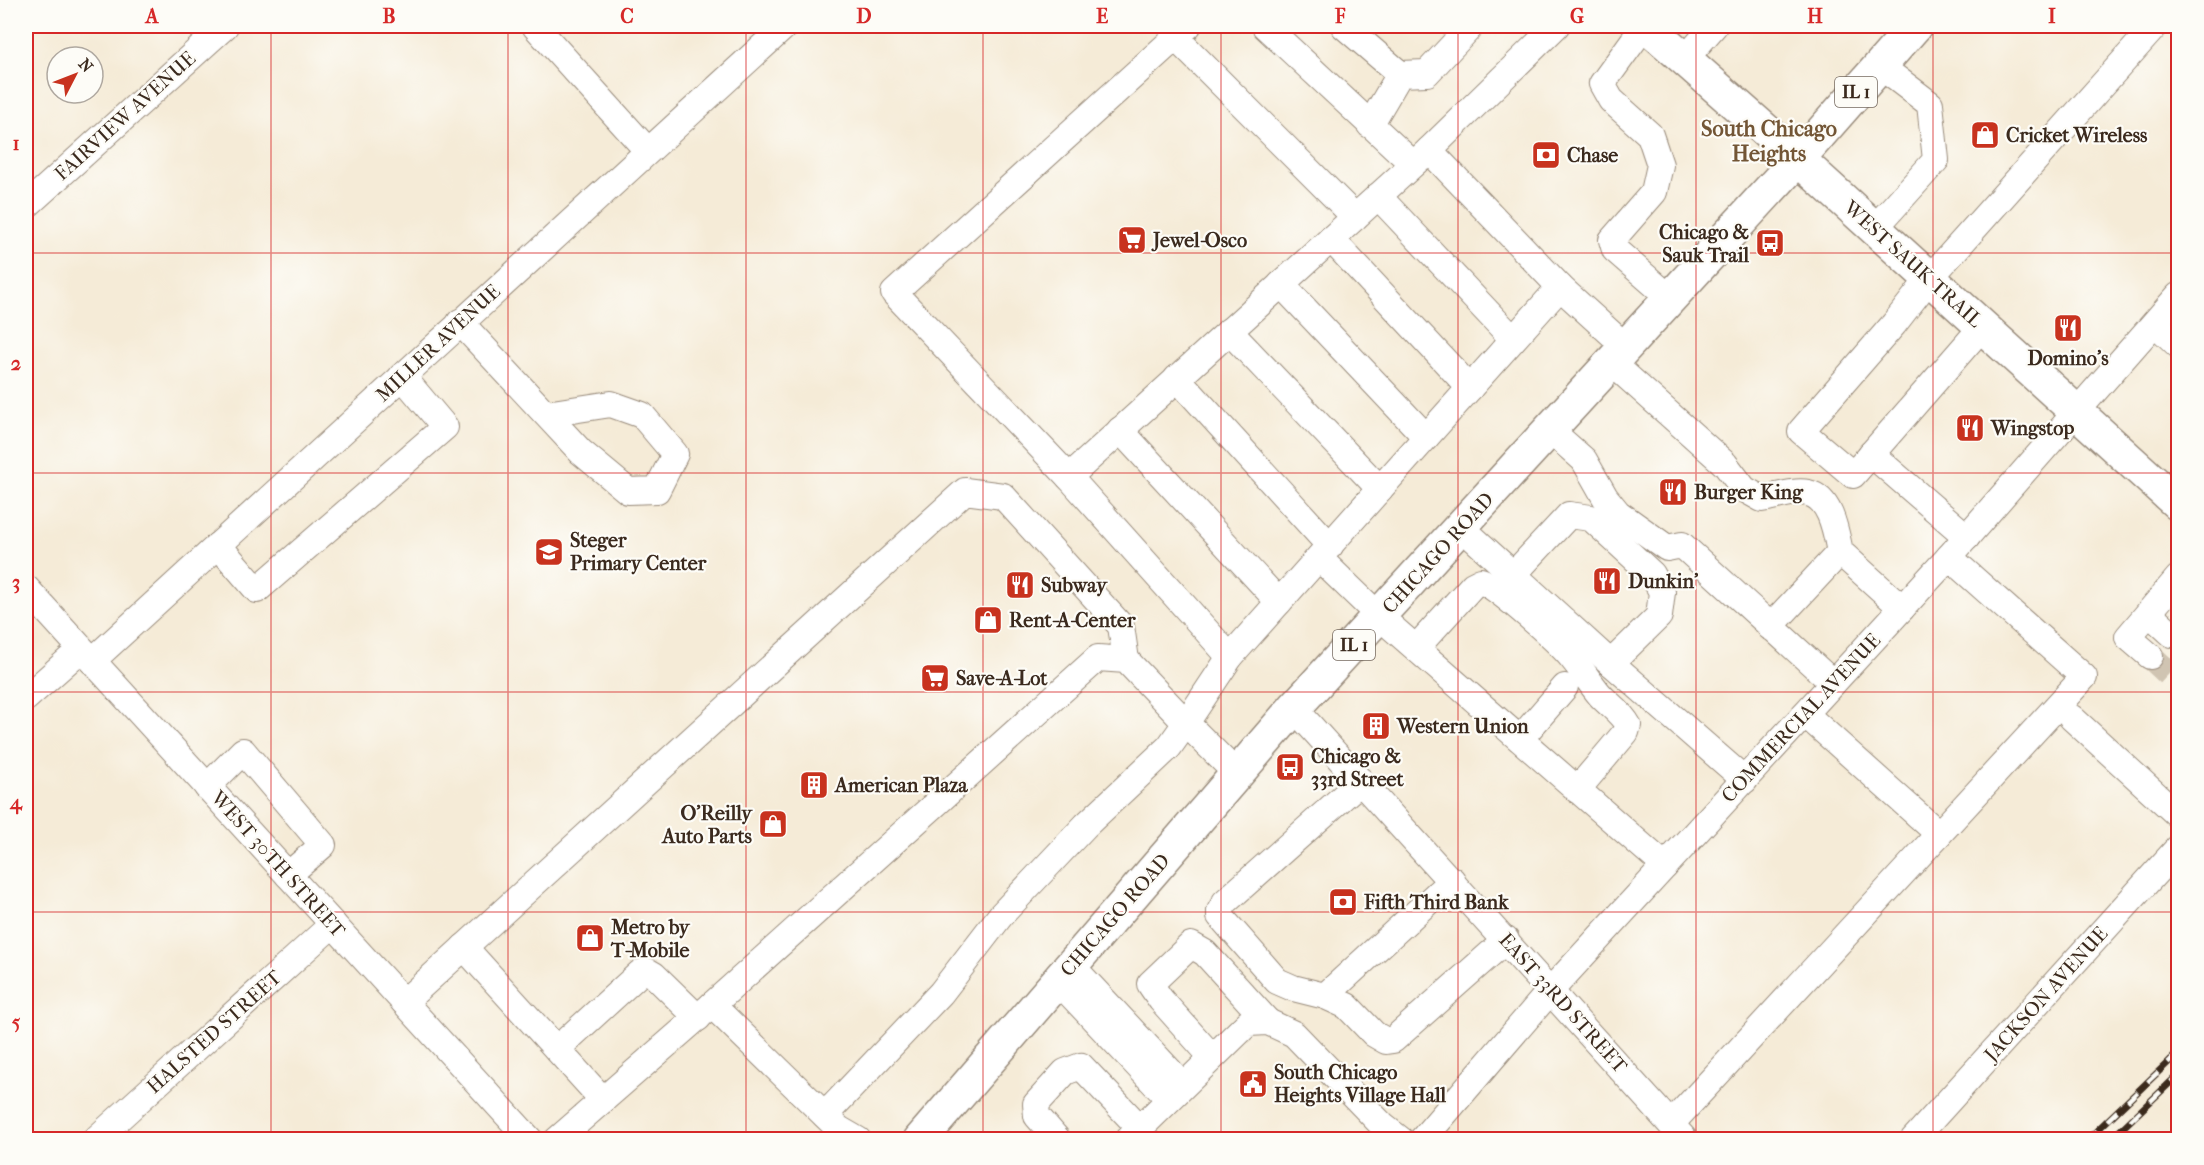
<svg xmlns="http://www.w3.org/2000/svg" width="2204" height="1165" font-family="'IM FELL French Canon',serif">
<style>
.lines{fill:none;stroke-linecap:round;stroke-linejoin:round}
.minor-tunnel{stroke:#d0c4b2;stroke-width:26;stroke-dasharray:26 13;stroke-linecap:butt}
.minor-casing{stroke:#988a7a;stroke-width:28}
.major-casing{stroke:#988a7a;stroke-width:36}
.minor{stroke:#fff;stroke-width:26}
.major{stroke:#fff;stroke-width:33}
.rail-casing{stroke:#3b2a1e;stroke-width:7}
.rail{stroke:#fdfcf7;stroke-width:4.5;stroke-dasharray:14;stroke-linecap:butt}
.grid{fill:none;stroke:#d62828;stroke-width:1.5;stroke-opacity:0.55}
.labels{text-anchor:middle;dominant-baseline:central;stroke-width:4.5;stroke-linejoin:round;paint-order:stroke}
.shield{fill:#fdfcf7;stroke:#75695f;stroke-width:1.5}
.shield-label{font-size:18px;font-weight:bold;fill:#3b2a1e}
.street-label{font-size:20px;fill:#3b2a1e;stroke:#fdfcf7}
.poi-label{font-size:20px;font-weight:bold;fill:#3b2a1e;stroke:#fdfcf7;text-anchor:start}
.quarter-label{font-size:22px;font-weight:bold;fill:#735636;stroke:#fdfcf7}
.neatline{fill:none;stroke:#d62828;stroke-width:2}
.grid-label{font-size:20px;text-anchor:middle;font-weight:bold;fill:#d62828}
</style>
<rect width="100%" height="100%" fill="#fdfcf7"/>
<filter id="ink" filterUnits="userSpaceOnUse"><feTurbulence type="fractalNoise" baseFrequency=".0167" numOctaves="2"/><feDisplacementMap in="SourceGraphic" scale="12" xChannelSelector="R" yChannelSelector="G"/><feConvolveMatrix kernelMatrix="1 2 1 2 8 2 1 2 1" color-interpolation-filters="sRGB"/></filter>
<filter id="wash" filterUnits="userSpaceOnUse"><feTurbulence type="fractalNoise" baseFrequency=".008" numOctaves="4" result="noise"/><feDisplacementMap in="SourceGraphic" scale="24" xChannelSelector="R" yChannelSelector="G"/><feGaussianBlur stdDeviation="1.35" result="paint"/><feColorMatrix in="noise" values="0 0 0 0 0 0 0 0 0 0 0 0 0 0 0 0 0 1.4 0 .05"/><feComposite in="paint" operator="in"/></filter>
<g filter="url(#wash)">
<rect width="100%" height="100%" fill="#f5ebd7"/>
</g>
<g filter="url(#ink)">
<g class="lines">
<path class="minor-tunnel" d="M2150,656l28,26"/>
<g class="minor-casing">
<g id="minor">
<path d="M535,26l112,124"/>
<path d="M1188,26l-294,267 175,184 161,180"/>
<path d="M1265,26l148,138"/>
<path d="M1344,26l56,48 27,-1 44,-47"/>
<path d="M1644,26l-42,58 9,16 39,35 10,30 -6,27 -42,48 3,10 55,48"/>
<path d="M1175,37l180,180"/>
<path d="M1685,59l29,-33"/>
<path d="M1370,125l30,-51"/>
<path d="M1429,150l131,137"/>
<path d="M1378,196l135,143"/>
<path d="M26,206l199,-180"/>
<path d="M1874,229l62,-69 -6,-56 -50,-38"/>
<path d="M1331,239l139,149"/>
<path d="M1281,284l145,153"/>
<path d="M460,322l121,130 47,39 29,-1 18,-36 -33,-39 -31,-11 -65,10"/>
<path d="M2155,323l23,22"/>
<path d="M1982,327l-129,148 -52,-44 93,-107 35,-45 226,-253"/>
<path d="M1229,331l151,158"/>
<path d="M1611,362l114,102 19,25 18,10c14,-2 32,-9 46,-6 23,5 28,40 32,59"/>
<path d="M1177,378l153,168"/>
<path d="M1120,430l159,172"/>
<path d="M1550,430l34,30 21,37 13,16 49,35 15,-3 151,138"/>
<path d="M1871,454l96,83"/>
<path d="M1069,477l360,-327 127,-124"/>
<path d="M1461,527l143,130 141,123"/>
<path d="M218,545l39,45 188,-163 -43,-51"/>
<path d="M1319,558l61,59 285,249"/>
<path d="M1513,575l56,-60 22,3 61,56 10,18 -3,24 -48,47"/>
<path d="M26,588l504,552"/>
<path d="M2149,613l23,21"/>
<path d="M1770,627l70,-75 62,56"/>
<path d="M1416,648l57,-63 8,-4c17,6 78,61 91,77 10,12 18,25 28,37 10,11 21,17 28,30l-2,7 -49,58"/>
<path d="M2150,656l-22,-19 50,-59"/>
<path d="M92,661l693,-635"/>
<path d="M26,698l55,-49"/>
<path d="M1294,708l391,432"/>
<path d="M1805,714l134,120"/>
<path d="M2072,718l106,97"/>
<path d="M1520,739l45,-52"/>
<path d="M1237,774l-51,-51 44,-66 330,-370 66,60"/>
<path d="M1361,781l-136,121 -5,9v5l57,65 16,7 32,8 22,10 27,28 12,7 7,-1 113,-100"/>
<path d="M207,787l36,-36 80,94 -35,30"/>
<path d="M464,947l139,153"/>
<path d="M1071,965l112,120"/>
<path d="M1058,981l111,118"/>
<path d="M1325,996l127,-116"/>
<path d="M404,1002l561,-511 38,5 118,130 5,34"/>
<path d="M712,1005l386,-347 28,2 60,63 -17,24 -83,78 -85,90 -60,78 -116,122"/>
<path d="M557,1049l83,-76 7,-2 7,4 44,43"/>
<path d="M1212,1057l-51,-57 -11,-16 41,-39 14,8 63,69"/>
<path d="M1671,1124l413,-447 -135,-120"/>
<path d="M95,1140l238,-216"/>
<path d="M557,1140l155,-135 127,124 19,11"/>
<path d="M1058,1140l-21,-24 -1,-12 29,-32 16,-6 59,62"/>
<path d="M1128,1140l120,-117 20,-1 26,12 89,92 18,14"/>
<path d="M1422,1140l129,-150 398,-433 229,-261"/>
<path d="M1913,1140l265,-292"/>
</g>
</g>
<g class="major-casing">
<g id="major">
<path d="M1647,26l151,133 380,345"/>
<path d="M920,1140l374,-432 504,-549 117,-133"/>
</g>
</g>
<use href="#minor" class="minor"/>
<use href="#major" class="major"/>
<g class="rail-casing">
<g id="rail">
<path d="M2087,1140l91,-87"/>
<path d="M2110,1140l68,-65"/>
</g>
</g>
<use href="#rail" class="rail"/>
</g>
</g>
<path class="grid" d="M271,26v1114M508,26v1114M746,26v1114M983,26v1114M1221,26v1114M1458,26v1114M1696,26v1114M1933,26v1114M26,253h2152M26,473h2152M26,692h2152M26,912h2152"/>
<defs>
<g id="shop-square" transform="scale(1.5)"><rect x="-9" y="-9" width="18" height="18" rx="4" fill="#c8321e" stroke="#fdfcf7"/><path d="M-5-2.5h2.3a2.7 3.5 0 0 1 5.4 0H5L5.5 6h-11ZM-1.5-2.5h3a1.5 2.3 0 0 0-3 0Z" fill="#fff"/></g>
<g id="bank-square" transform="scale(1.5)"><rect x="-9" y="-9" width="18" height="18" rx="4" fill="#c8321e" stroke="#fdfcf7"/><path d="M-6-4H6V4H-6ZM0-2.3a2.3 2.3 0 1 0 0 4.6a2.3 2.3 0 1 0 0-4.6Z" fill="#fff"/></g>
<g id="supermarket-square" transform="scale(1.5)"><rect x="-9" y="-9" width="18" height="18" rx="4" fill="#c8321e" stroke="#fdfcf7"/><path d="M-6-5.5h2.5l.6 2H6L4.5 2H-2.5L-4.4-4H-6ZM-1.5 3.2a1.3 1.3 0 1 0 .1 0ZM3 3.2a1.3 1.3 0 1 0 .1 0Z" fill="#fff"/></g>
<g id="bus-square" transform="scale(1.5)"><rect x="-9" y="-9" width="18" height="18" rx="4" fill="#c8321e" stroke="#fdfcf7"/><path d="M-5-6H5V4H4V6H2V4H-2V6H-4V4H-5ZM-3.5-4V0h7V-4ZM-3.5 1.2v1.5H-2V1.2ZM2 1.2v1.5H3.5V1.2Z" fill="#fff"/></g>
<g id="restaurant-square" transform="scale(1.5)"><rect x="-9" y="-9" width="18" height="18" rx="4" fill="#c8321e" stroke="#fdfcf7"/><path d="M-5-6h1v4h1v-4h1v4h1v-4h1v5L-1.5 .5V6h-2V.5L-5-1ZM5-6V6H3V1.5H1.5Q1.5-4 5-6Z" fill="#fff"/></g>
<g id="school-square" transform="scale(1.5)"><rect x="-9" y="-9" width="18" height="18" rx="4" fill="#c8321e" stroke="#fdfcf7"/><path d="M0-5L7-2L0 1L-7-2ZM-4 1L0 2.5L4 1V4Q0 6-4 4Z" fill="#fff"/></g>
<g id="building-square" transform="scale(1.5)"><rect x="-9" y="-9" width="18" height="18" rx="4" fill="#c8321e" stroke="#fdfcf7"/><path d="M-4-6H4V6H1V3H-1V6H-4ZM-2.5-4.3h1.7v1.8h-1.7ZM.8-4.3h1.7v1.8H.8ZM-2.5-1h1.7V.8h-1.7ZM.8-1h1.7V.8H.8Z" fill="#fff"/></g>
<g id="civic-square" transform="scale(1.5)"><rect x="-9" y="-9" width="18" height="18" rx="4" fill="#c8321e" stroke="#fdfcf7"/><path d="M-.6-6.5H3V-4.5H.6V-3L4-1V1h2V6H-6V1h2V-1L-.6-3ZM-1.2 2.5V6h2.4V2.5Z" fill="#fff"/></g>
</defs>
<g fill-rule="evenodd">
<use href="#shop-square" x="1985" y="135"/>
<use href="#bank-square" x="1546" y="155"/>
<use href="#supermarket-square" x="1132" y="240"/>
<use href="#bus-square" x="1770" y="243"/>
<use href="#restaurant-square" x="2068" y="328"/>
<use href="#restaurant-square" x="1970" y="428"/>
<use href="#restaurant-square" x="1673" y="492"/>
<use href="#school-square" x="549" y="552"/>
<use href="#restaurant-square" x="1607" y="581"/>
<use href="#restaurant-square" x="1020" y="585"/>
<use href="#shop-square" x="988" y="620"/>
<use href="#supermarket-square" x="935" y="678"/>
<use href="#building-square" x="1376" y="726"/>
<use href="#bus-square" x="1290" y="767"/>
<use href="#building-square" x="814" y="785"/>
<use href="#shop-square" x="773" y="824"/>
<use href="#bank-square" x="1343" y="902"/>
<use href="#shop-square" x="590" y="938"/>
<use href="#civic-square" x="1253" y="1084"/>
</g>
<g class="labels">
<g class="shield">
<rect x="1835" y="77" width="42" height="30" rx="4.5"/>
<rect x="1333" y="630" width="42" height="30" rx="4.5"/>
</g>
<g class="shield-label">
<text x="1856" y="92">IL 1</text>
<text x="1354" y="645">IL 1</text>
</g>
<g class="street-label">
<text transform="translate(125 116) rotate(-42)">FAIRVIEW AVENUE</text>
<text transform="translate(1913 264) rotate(42)">WEST SAUK TRAIL</text>
<text transform="translate(438 343) rotate(-43)">MILLER AVENUE</text>
<text transform="translate(1438 553) rotate(-48)">CHICAGO ROAD</text>
<text transform="translate(1801 718) rotate(-47)">COMMERCIAL AVENUE</text>
<text transform="translate(278 864) rotate(48)">WEST 30TH STREET</text>
<text transform="translate(1115 915) rotate(-49)">CHICAGO ROAD</text>
<text transform="translate(2046 994) rotate(-48)">JACKSON AVENUE</text>
<text transform="translate(1563 1003) rotate(48)">EAST 33RD STREET</text>
<text transform="translate(214 1032) rotate(-42)">HALSTED STREET</text>
</g>
<g class="poi-label">
<text x="2006" y="135">Cricket Wireless</text>
<text x="1567" y="155">Chase</text>
<text x="1749" y="232" text-anchor="end">Chicago &amp;<tspan x="1749" dy="23">Sauk Trail</tspan></text>
<text x="1153" y="240">Jewel-Osco</text>
<text x="2068" y="358" text-anchor="middle">Domino's</text>
<text x="1991" y="428">Wingstop</text>
<text x="1694" y="492">Burger King</text>
<text x="570" y="540">Steger<tspan x="570" dy="23">Primary Center</tspan></text>
<text x="1628" y="581">Dunkin'</text>
<text x="1041" y="585">Subway</text>
<text x="1009" y="620">Rent-A-Center</text>
<text x="956" y="678">Save-A-Lot</text>
<text x="1397" y="726">Western Union</text>
<text x="1311" y="756">Chicago &amp;<tspan x="1311" dy="23">33rd Street</tspan></text>
<text x="835" y="785">American Plaza</text>
<text x="752" y="813" text-anchor="end">O'Reilly<tspan x="752" dy="23">Auto Parts</tspan></text>
<text x="1364" y="902">Fifth Third Bank</text>
<text x="611" y="927">Metro by<tspan x="611" dy="23">T-Mobile</tspan></text>
<text x="1274" y="1072">South Chicago<tspan x="1274" dy="23">Heights Village Hall</tspan></text>
</g>
<g class="quarter-label">
<text x="1769" y="129">South Chicago<tspan x="1769" dy="25">Heights</tspan></text>
</g>
</g>
<rect width="2204" height="1165" fill="none" stroke="#fdfcf7" stroke-width="66"/>
<g transform="translate(75 75) rotate(48)"><circle r="28" fill="#fdfcf7" stroke="#afa8a0" stroke-width="1.5"/>
<path d="M0-4.5L10 22L0 15L-10 22Z" fill="#c8321e"/>
<text y="-9" font-size="16" font-weight="bold" text-anchor="middle" fill="#3b2a1e">N</text>
</g>
<rect x="33" y="33" width="2138" height="1099" class="neatline"/>
<g class="grid-label">
<text x="152" y="23">A</text>
<text x="389" y="23">B</text>
<text x="627" y="23">C</text>
<text x="864" y="23">D</text>
<text x="1102" y="23">E</text>
<text x="1340" y="23">F</text>
<text x="1577" y="23">G</text>
<text x="1815" y="23">H</text>
<text x="2052" y="23">I</text>
<text x="16" y="150">1</text>
<text x="16" y="370">2</text>
<text x="16" y="589">3</text>
<text x="16" y="809">4</text>
<text x="16" y="1029">5</text>
</g>
</svg>
